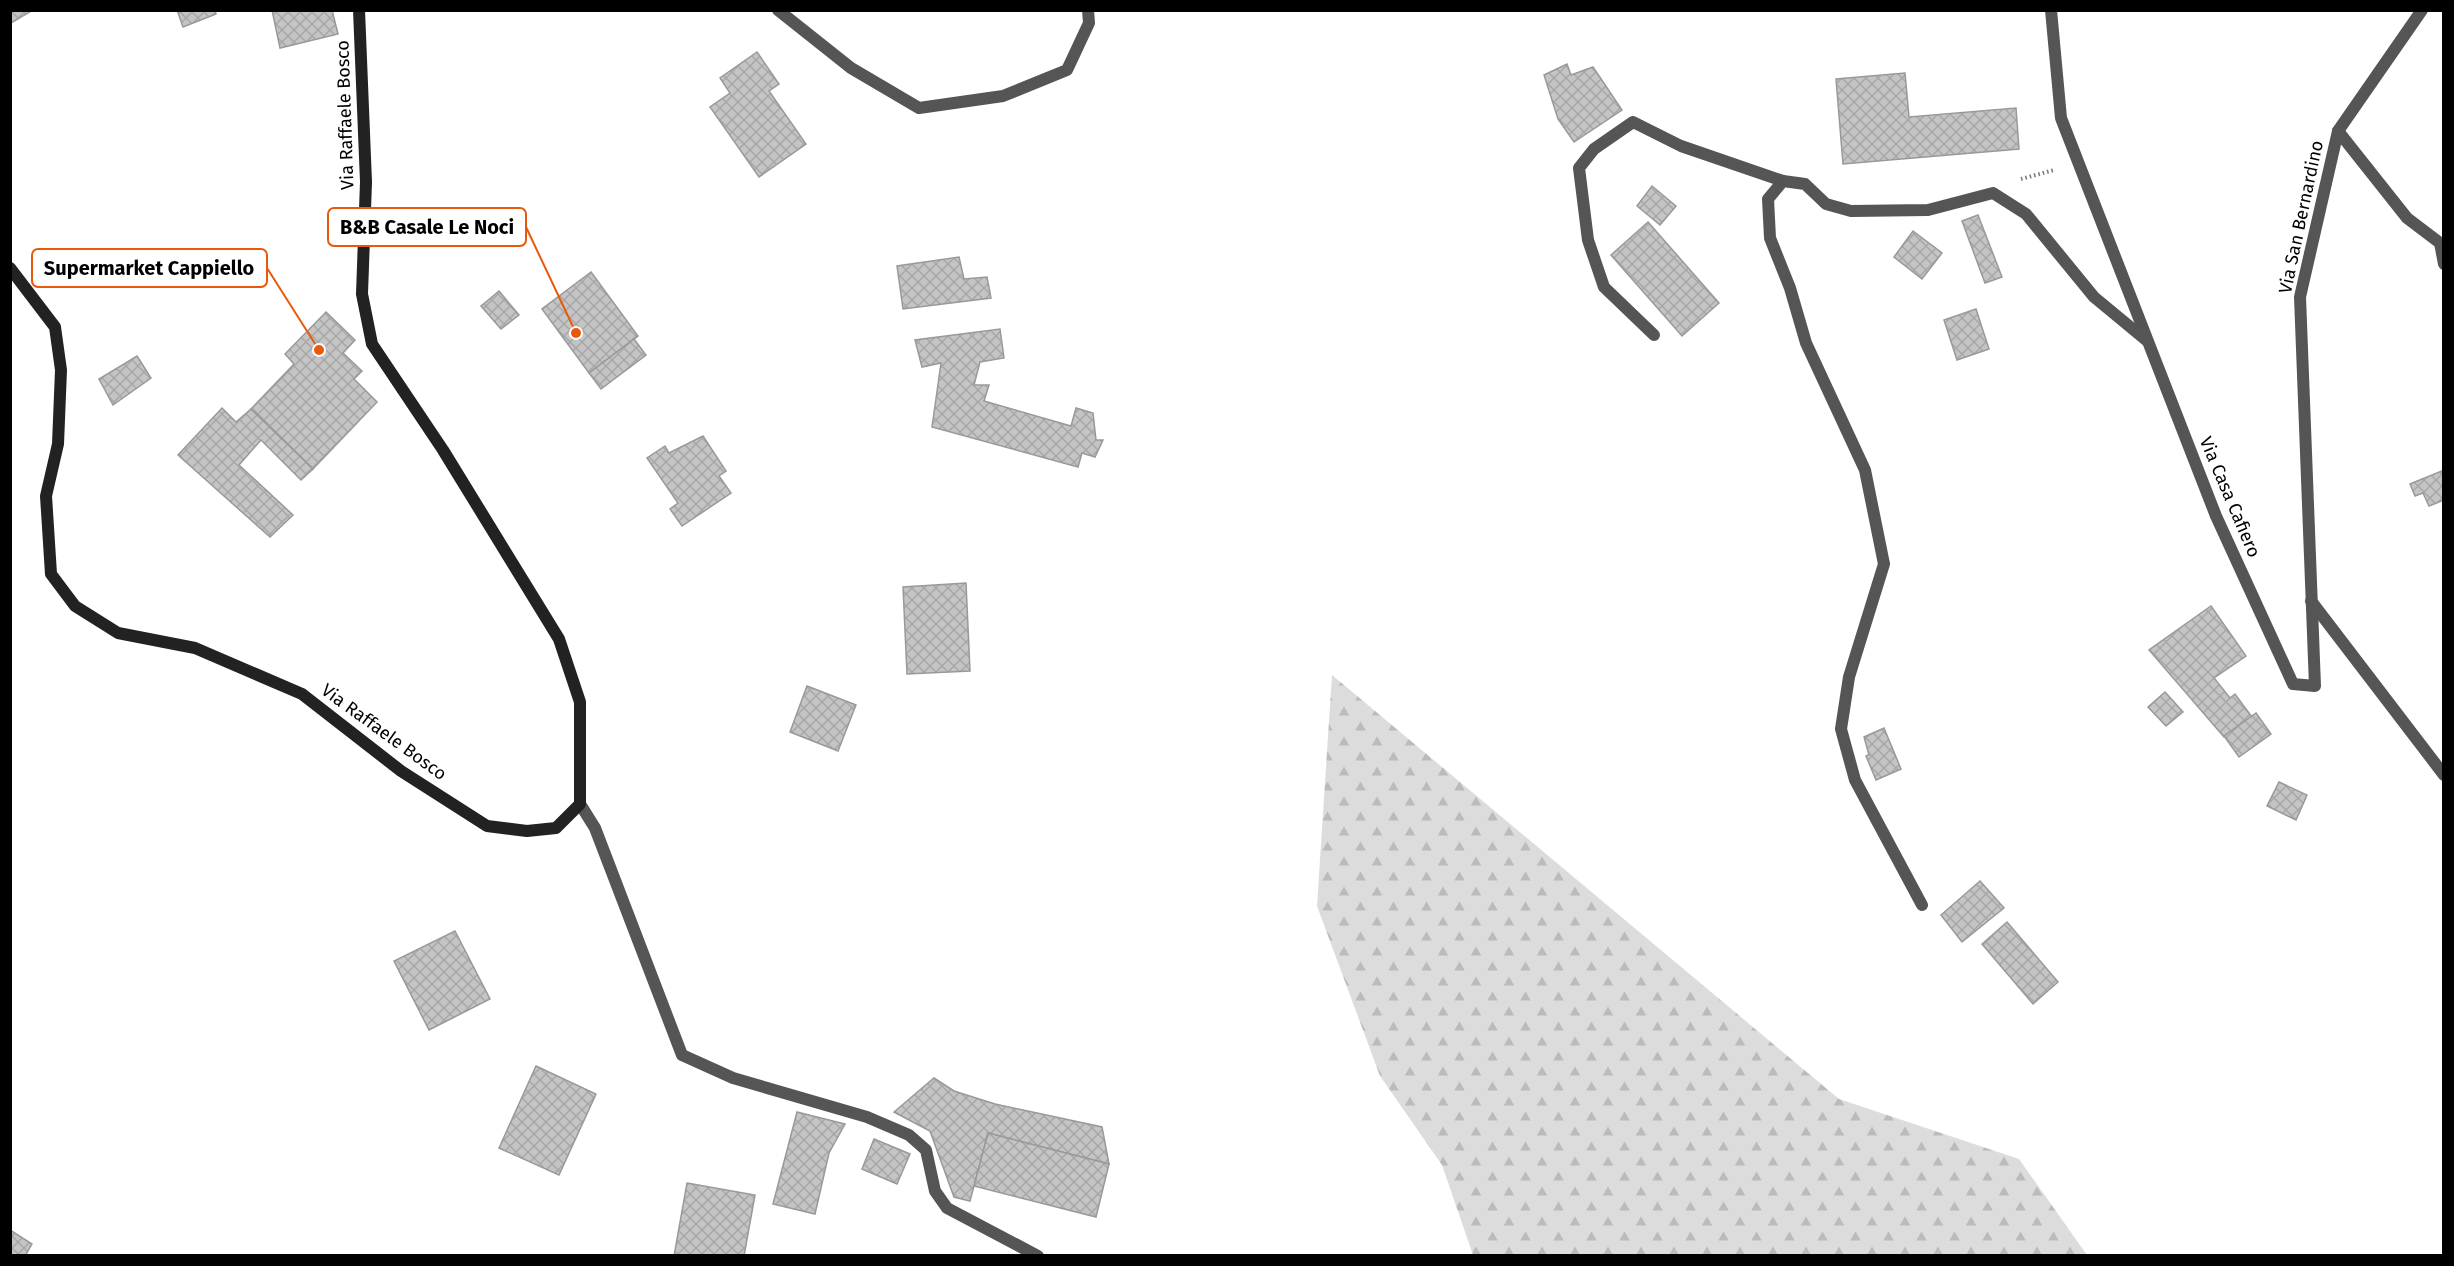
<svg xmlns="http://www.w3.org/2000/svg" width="2454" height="1266" font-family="'Fira Sans',sans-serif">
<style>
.forest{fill:url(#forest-firs)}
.building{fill:url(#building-cross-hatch);stroke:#999;stroke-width:1.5}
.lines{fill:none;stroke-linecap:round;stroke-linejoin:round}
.path{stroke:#777;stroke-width:4;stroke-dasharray:1.5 3;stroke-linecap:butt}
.lane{stroke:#555;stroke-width:12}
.street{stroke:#555;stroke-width:12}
.secondary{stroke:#222;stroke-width:12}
.labels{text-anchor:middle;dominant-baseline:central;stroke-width:4.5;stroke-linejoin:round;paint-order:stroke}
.street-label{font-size:18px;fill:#000;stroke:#fff}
.leader{fill:none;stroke:#e8590c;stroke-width:2}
.callout-dot{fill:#e8590c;stroke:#fff;stroke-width:2}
.callout{fill:#fff;stroke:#e8590c;stroke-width:2}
.callout-label{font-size:20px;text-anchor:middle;font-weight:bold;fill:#000}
</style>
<defs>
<pattern id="forest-firs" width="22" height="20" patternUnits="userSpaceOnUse" patternTransform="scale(1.5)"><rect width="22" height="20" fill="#dcdcdc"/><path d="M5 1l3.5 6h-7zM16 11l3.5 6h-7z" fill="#bbb"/></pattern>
<pattern id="building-cross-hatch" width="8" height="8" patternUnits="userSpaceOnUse" patternTransform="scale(1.5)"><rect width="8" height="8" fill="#c4c4c4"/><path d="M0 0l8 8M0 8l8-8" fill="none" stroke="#a7a7a7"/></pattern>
</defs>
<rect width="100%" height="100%" fill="#fff"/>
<path class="forest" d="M1332,675l507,424 180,60 68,96h-614l-31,-90 -62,-89 -63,-170z"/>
<g class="building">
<path d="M10,10h23l-22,13z"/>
<path d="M177,10h38l1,4 -33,13z"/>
<path d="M272,10h60l6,24 -58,14z"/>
<path d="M757,52l22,32 -10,7 37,53 -47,33 -49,-70 20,-14 -10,-15z"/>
<path d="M1567,64l4,11 22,-8 29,43 -48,32 -16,-23 -14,-44z"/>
<path d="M1905,73l4,44 107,-9 3,41 -176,15 -7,-85z"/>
<path d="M1652,186l24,20 -16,19 -23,-19z"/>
<path d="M1978,215l24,62 -17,6 -23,-62z"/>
<path d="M1648,222l71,81 -37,33 -71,-81z"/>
<path d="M1913,231l29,22 -20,26 -28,-22z"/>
<path d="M959,257l5,22 23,-2 4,21 -88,11 -6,-43z"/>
<path d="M591,272l47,64 -49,37 -47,-64z"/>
<path d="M499,291l20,24 -18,14 -20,-23z"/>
<path d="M1976,309l13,40 -32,11 -13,-40z"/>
<path d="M326,312l29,28 -12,13 19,18 -8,8 23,23 -64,67 -62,-60 43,-45 -9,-10z"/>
<path d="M1000,329l4,29 -24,4 -6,23h15l-5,16 87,25 5,-18 17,5 3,27h7l-8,17 -13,-4 -4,14 -146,-40 9,-64 -19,4 -7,-27z"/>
<path d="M634,339l12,16 -45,34 -12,-16z"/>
<path d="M137,356l14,22 -38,27 -14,-26z"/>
<path d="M222,408l14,14 15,-13 62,60 -12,11 -40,-40 -22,25 54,50 -23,22 -92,-82z"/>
<path d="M703,436l23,35 -7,5 12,17 -49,33 -12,-17 8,-6 -31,-45 18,-12 4,7z"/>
<path d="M2444,470v30l-15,6 -6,-13 -8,3 -5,-12z"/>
<path d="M966,583l4,88 -63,3 -4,-87z"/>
<path d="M2211,606l35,50 -32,22 16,20 5,-4 17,23 -28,20 -75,-87z"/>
<path d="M807,686l49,19 -18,46 -48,-19z"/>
<path d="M2165,692l18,20 -17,14 -18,-19z"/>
<path d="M2256,713l15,21 -32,23 -15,-21z"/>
<path d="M1884,728l17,41 -25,11 -10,-24 3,-1 -5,-18z"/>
<path d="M2279,782l28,13 -11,25 -29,-14z"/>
<path d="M1980,881l24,27 -42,34 -21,-27z"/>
<path d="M2007,922l51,60 -25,22 -51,-60z"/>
<path d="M455,931l35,68 -61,31 -35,-69z"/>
<path d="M536,1066l60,28 -37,81 -60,-27z"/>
<path d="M934,1078l20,13 41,13 107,23 7,37 -121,-31 -18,68 -16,-4 -24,-66 -36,-19z"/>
<path d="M797,1112l48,12 -16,29 -14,61 -42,-10z"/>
<path d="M988,1133l121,31 -13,53 -122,-31z"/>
<path d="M874,1139l36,15 -13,30 -35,-15z"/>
<path d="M687,1183l68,12 -11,61h-70z"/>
<path d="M10,1230l22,14 -7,12h-15z"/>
</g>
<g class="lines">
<path class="path" d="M2021,179l33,-9"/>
<path class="lane" d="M1654,335l-50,-48 -16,-47 -9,-72 15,-19 39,-27 48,24 102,35"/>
<g class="street">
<path d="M778,10l73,58 68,40 84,-12 64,-26 22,-47 -1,-13"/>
<path d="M2051,10l10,108 155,398 77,168 22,2 -15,-389 38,-166 84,-121"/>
<path d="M2338,131l69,87 33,25 4,21"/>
<path d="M2311,601l133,174"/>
<path d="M580,804l15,24 87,227 51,23 134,39 42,18 17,15 9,41 12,17 91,48"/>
<path d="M1922,905l-67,-125 -14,-51 8,-52 35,-113 -19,-94 -59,-127 -16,-55 -20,-50 -2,-39 15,-18 22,3 21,20 25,7 77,-1 65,-17 33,21 68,83 52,43"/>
</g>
<path class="secondary" d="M10,268l45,59 6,43 -3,74 -12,52 5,78 24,32 43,27 77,15 107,46 99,77 86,55 40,5 29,-3 24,-24v-102l-21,-63 -116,-189 -71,-106 -10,-50 4,-112 -7,-172"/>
</g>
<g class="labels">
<g class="street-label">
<text transform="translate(345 115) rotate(-92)">Via Raffaele Bosco</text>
<text transform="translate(2301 217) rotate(-78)">Via San Bernardino</text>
<text transform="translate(2230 497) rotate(67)">Via Casa Cafiero</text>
<text transform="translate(384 732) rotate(36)">Via Raffaele Bosco</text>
</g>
</g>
<path class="leader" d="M576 333L526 227M319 350L267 268"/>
<g class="callout-dot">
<circle cx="576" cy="333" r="6"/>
<circle cx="319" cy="350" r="6"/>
</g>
<g class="callout">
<rect x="328" y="208" width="198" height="38" rx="6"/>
<rect x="32" y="249" width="235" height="38" rx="6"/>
</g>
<g class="callout-label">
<text x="427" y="234">B&amp;B Casale Le Noci</text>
<text x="149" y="275">Supermarket Cappiello</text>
</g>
<rect width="2454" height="1266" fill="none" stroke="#000000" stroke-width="24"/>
</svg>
